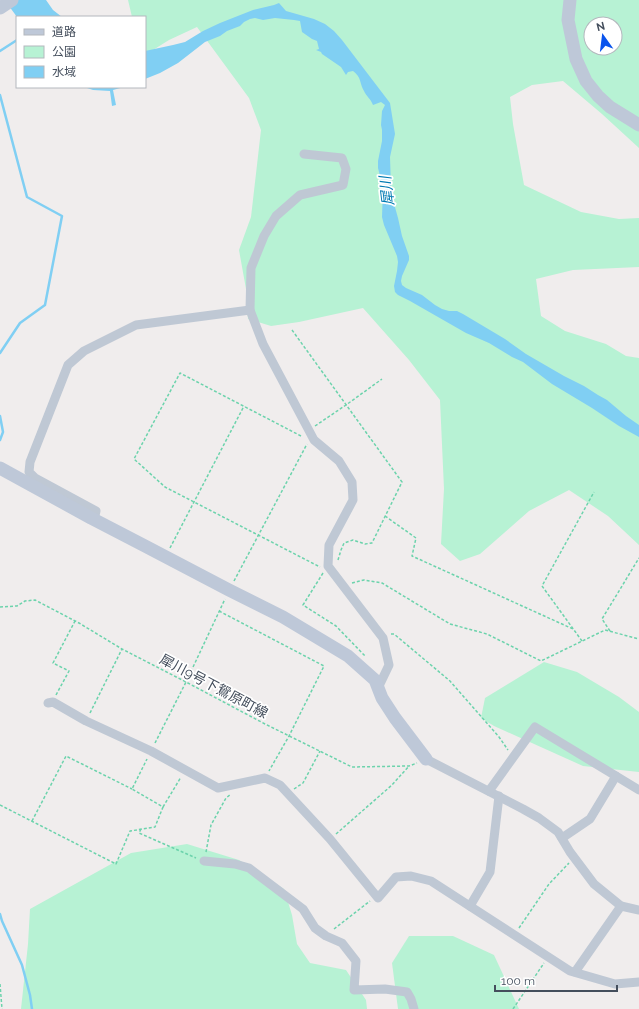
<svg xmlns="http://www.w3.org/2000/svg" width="639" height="1009" font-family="Raleway,'Noto Sans JP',sans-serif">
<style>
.green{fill:#b7f2d4;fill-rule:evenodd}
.water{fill:#80cff3}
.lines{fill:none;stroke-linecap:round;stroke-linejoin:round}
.stream{stroke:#80cff3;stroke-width:2.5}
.path{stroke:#6cd3ac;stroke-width:1.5;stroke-dasharray:3 2;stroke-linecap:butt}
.street{stroke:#bfc8d4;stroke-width:9}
.secondary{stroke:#bec8d8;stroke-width:13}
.labels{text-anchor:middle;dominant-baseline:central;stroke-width:3.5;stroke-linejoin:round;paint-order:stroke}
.street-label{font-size:14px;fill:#444e5c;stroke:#fff}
.water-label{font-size:15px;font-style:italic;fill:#007ab3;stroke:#fff}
</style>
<rect width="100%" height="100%" fill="#f0eded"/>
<g class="green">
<path d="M128,0h511v148l-37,-34 -39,-33 -31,4 -22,12 3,27 11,61 57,27 38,7 20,-1v49l-66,3 -37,9 5,37 24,15 41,13 20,12 13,2v187l-31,-29 -39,-26 -40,21 -49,43 -20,7 -19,-17 3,-55 -4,-89 -31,-40 -46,-52 -64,14 -28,4 -23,-7 -2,-30 -7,-39 12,-33 10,-87 -12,-32 -52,-71 -28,13 -24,15v-38h-13zM591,24h24v24h-24z"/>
<path d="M544,662l33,10 42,25 20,15v60l-56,-6 -89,-40 -13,-8 4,-20z"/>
<path d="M187,844l52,16 45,29 8,26 5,29 13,19 36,7 20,30 1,9h-346l7,-65 2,-35 101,-56z"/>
<path d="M409,936h44l41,19 25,54h-121l-6,-46z"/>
</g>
<g class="water">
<path d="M18,0h28l7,10 9,7h-45l-8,-11z"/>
<path d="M279,3l7,8 28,8 11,5 9,7 8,9 48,63 5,31 -5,23 1,30 2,13 5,18 4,18 7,20v4l-7,16 -1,5 1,4 4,3 16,7 13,10 7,4 7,2h8l6,3 42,25 21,15 38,22 20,10 14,9 9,5 19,16 13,9v12l-20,-11 -27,-18 -40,-24 -29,-22 -11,-5 -23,-14 -23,-10 -56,-32 -12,-6 -3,-3 -1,-6 3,-15 1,-9 -1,-6 -13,-31 -2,-8 1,-29 -5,-20v-7l4,-20v-11l-1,-5 1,-14 3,-6 -4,-3 -8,3c-2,-6 -7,-9 -9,-14 -5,-9 -2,-13 -11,-20l-5,1 -2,3 -5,-8 -19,-13 -1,-2 -5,-2 3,-1 -2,-8 -5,-2 -10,-7 -2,-11 -6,-1 -19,-2 -12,2 -8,-2 -5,1 -6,3 -4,4 -13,5 -7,5 -15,6 -27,21 -18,10 -15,6v-28l28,-6 12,-3 18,-11 17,-8 33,-13 21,-5z"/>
<path d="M84,87h40l-11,3 3,15 -4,1 -2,-15 -17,-1z"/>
</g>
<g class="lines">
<g class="stream">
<path d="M0,51l17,-11"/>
<path d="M0,95l27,102 35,19 -17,89 -25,18 -20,30"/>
<path d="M0,416l3,16 -3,8"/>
<path d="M0,914l2,7 20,44 8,30 2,14"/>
</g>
<g class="path">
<path d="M292,330l110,152 -30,61 -7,1 -12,-4 -9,3 -3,7 -3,10"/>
<path d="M315,426l31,-21 36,-26"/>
<path d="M301,436l-121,-63 -46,86 31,28 155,80"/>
<path d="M385,516l31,22 -4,18 161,73"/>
<path d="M170,548l74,-142"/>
<path d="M323,573l-20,32 33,21 30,31"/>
<path d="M234,581l73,-137"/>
<path d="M352,583l12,-3 18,3 68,41 37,10 54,27 64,-31 34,9"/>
<path d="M0,607l17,-1 8,-5 10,-1 44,23 43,26 64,33 79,42 87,43 57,-1 8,-3"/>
<path d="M219,611l105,55 -35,70 -20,35"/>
<path d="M610,631l-8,-12 37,-61"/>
<path d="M391,634h3l56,47 49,56 9,13"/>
<path d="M582,641l-40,-55 52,-94"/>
<path d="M56,695l13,-24 -16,-8 22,-42"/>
<path d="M90,713l32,-64"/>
<path d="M155,743l31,-61 39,-83"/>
<path d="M294,789l9,-6 17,-32"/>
<path d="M0,805l116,59 14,-33 25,-4 8,-20 -31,-18 15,-30"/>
<path d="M163,807l18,-30"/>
<path d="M32,821l34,-65 66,33"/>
<path d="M141,829l-2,4 57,25"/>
<path d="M336,834l56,-49 17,-19"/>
<path d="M206,852l5,-27 15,-27 5,-4"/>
<path d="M519,928l30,-44 20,-21"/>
<path d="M334,929l36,-28"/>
<path d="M0,984l2,25"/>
<path d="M513,1009l31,-46"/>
</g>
<g class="street">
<path d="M304,154l38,4 4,11 -3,16 -43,10 -24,21 -12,20 -13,32 -1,42 13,34 51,96 25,21 13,21 1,18 -24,45 -1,21 55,72 6,27 -11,23"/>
<path d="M94,520l2,-9 -61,-33 -6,-6 1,-10 38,-97 16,-14 52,-26 114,-15"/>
<path d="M48,703l5,-1 33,19 65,30 67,37 47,-10 15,7 50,54 48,59 18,-21 15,-1 20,5 139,90 45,13 24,-2"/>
<path d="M426,759l97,50 16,9 19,14 12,20 24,32 27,22 18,4"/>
<path d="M489,791l46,-64 104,63"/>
<path d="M562,838l28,-19 26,-43"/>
<path d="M204,861l31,3 14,4 54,41 12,19 11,8 16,7 14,18 -2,29 31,-1 22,3 4,7 3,10"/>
<path d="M470,906l20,-34 9,-76"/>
<path d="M575,972l46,-66"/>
</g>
<g class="secondary">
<path d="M570,0l-2,20 8,39 10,22 12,15 12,11 29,18"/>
<path d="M0,8l12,-8"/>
<path d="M0,468l91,50 54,28 84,44 54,27 65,39 27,24 7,18 13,20 31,41"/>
</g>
</g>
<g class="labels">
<g class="street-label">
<text transform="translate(214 686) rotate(28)">犀川9号下鴛原町線</text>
</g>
<g class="water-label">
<text transform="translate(387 191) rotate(-97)">犀川</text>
</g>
</g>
<rect x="16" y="16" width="130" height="72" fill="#ffffff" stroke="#b4b8be"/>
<rect x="24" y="29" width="20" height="6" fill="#bec8d8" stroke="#b4b8be"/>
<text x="52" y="36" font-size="12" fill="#444e5c">道路</text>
<rect x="24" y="46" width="20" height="12" fill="#b7f2d4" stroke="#b4b8be"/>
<text x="52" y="56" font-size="12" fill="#444e5c">公園</text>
<rect x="24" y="66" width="20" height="12" fill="#80cff3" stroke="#b4b8be"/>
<text x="52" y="76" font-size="12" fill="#444e5c">水域</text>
<g transform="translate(603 36) rotate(346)"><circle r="19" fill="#ffffff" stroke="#b4b8be"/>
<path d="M0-3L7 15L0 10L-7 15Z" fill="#0a54ed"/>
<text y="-6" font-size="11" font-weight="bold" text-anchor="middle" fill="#444e5c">N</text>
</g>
<path d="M495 985v6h122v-6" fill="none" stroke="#444e5c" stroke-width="2"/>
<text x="501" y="985" font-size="12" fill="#444e5c" stroke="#ffffff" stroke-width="3" paint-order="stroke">100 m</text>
</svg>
